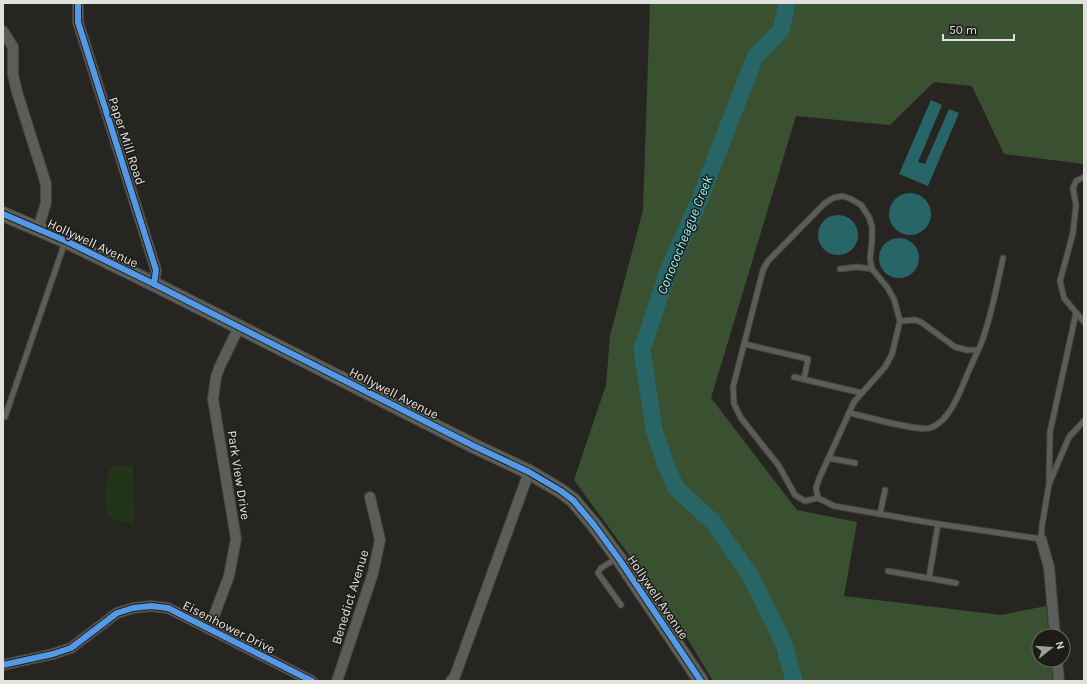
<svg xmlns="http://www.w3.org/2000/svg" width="1087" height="684" font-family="Karla,sans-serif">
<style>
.green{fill:#213519}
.forest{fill:#395131}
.water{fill:#286566}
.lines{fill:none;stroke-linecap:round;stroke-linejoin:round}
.river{stroke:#286566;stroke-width:17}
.lane-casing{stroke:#444341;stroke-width:7}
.street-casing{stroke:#444341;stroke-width:12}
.secondary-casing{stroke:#444341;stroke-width:16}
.lane{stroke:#5b5e58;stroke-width:5}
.street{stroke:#5b5e58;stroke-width:10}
.secondary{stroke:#5d6059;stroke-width:14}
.cycleway-casing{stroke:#1e1c18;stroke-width:8}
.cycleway{stroke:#5399e6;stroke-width:6}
.labels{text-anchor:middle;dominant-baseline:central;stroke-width:3;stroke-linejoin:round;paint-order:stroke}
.street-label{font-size:13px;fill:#e2e0dd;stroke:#1e1c18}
.water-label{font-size:14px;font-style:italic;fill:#8bf3f5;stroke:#1e1c18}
</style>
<rect width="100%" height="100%" fill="#272522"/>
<path class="green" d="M114,466h19l1,58 -21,-4 -6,-6 -2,-23 5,-22z"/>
<path class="forest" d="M650,3h434v161l-80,-10 -32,-68 -38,-4 -44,43 -94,-9 -85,282 86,112 60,12 -13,74 157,19 45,-9 3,30h-10v24h12l2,21h-340l-38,-63 -101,-138 32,-95 4,-49 33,-126z"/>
<g class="water">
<path d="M931,100l11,5 -24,57 7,2 24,-55 10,4 -31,73 -29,-12z"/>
<circle cx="910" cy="214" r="21"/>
<circle cx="838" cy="235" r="20"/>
<circle cx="899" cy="258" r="20"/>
</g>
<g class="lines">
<path class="river" d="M787,3l-6,27 -26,27 -56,144 -31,70 -26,79 12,79 11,34 11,25 37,34 37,53 34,69 10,37"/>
<g class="lane-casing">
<g id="lane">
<path d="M1084,177l-8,4 -3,7 3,17 -3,28 -13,48 4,17 20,24"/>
<path d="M840,269l17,-2 15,2"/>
<path d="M900,321l15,-1 6,2 34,25 12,3h11"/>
<path d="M744,344l64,15 -4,20"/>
<path d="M794,377l68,16"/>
<path d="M849,413c16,3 69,19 81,15 22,-7 32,-43 41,-62 3,-8 8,-16 11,-25 10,-27 15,-56 21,-83"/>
<path d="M5,417l60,-175"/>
<path d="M828,458l27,5"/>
<path d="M1049,481l1,-49 26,-119"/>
<path d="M818,498l-13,3 -10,-6 -16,-29 -38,-48 -7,-14 -1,-17 30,-117 5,-9 57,-58 8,-5 9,-2 9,3 10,6 8,12 3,10v13l-2,19 2,10 15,18 7,12 6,22 -8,33 -7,13 -31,35 -35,77 -3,9 2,10 16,8 104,18 103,15 1,-13 7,-42 20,-47 15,-16"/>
<path d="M880,514l5,-24"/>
<path d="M617,558l-16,10 -3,5 23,32"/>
<path d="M888,571l68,12"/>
<path d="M929,578l9,-54"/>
</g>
</g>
<g class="street-casing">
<g id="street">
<path d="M78,3v19l78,248 -2,14"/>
<path d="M3,31l10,16v28l4,17 29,92v19l-8,26"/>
<path d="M1041,539l8,28 6,69"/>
<path d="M209,629l20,-53 7,-37 -23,-140 3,-22 4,-11 19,-39"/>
<path d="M1057,660l2,21"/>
<path d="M3,665l50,-11 18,-6 46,-35 16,-5 18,-2 17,2 144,73"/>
<path d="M337,681l36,-108 7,-33 -10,-43"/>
<path d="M451,681l4,-5 74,-204"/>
</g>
</g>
<g class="secondary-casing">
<path id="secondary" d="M3,214l63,27 88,43 320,162 55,26 32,19 12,9 21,25 25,34 82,122"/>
</g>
<use href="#lane" class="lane"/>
<use href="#street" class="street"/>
<use href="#secondary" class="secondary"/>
<g class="cycleway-casing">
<g id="cycleway">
<path d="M78,3v19l78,248 -2,14"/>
<path d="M3,214l63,27 88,43 320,162 55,26 32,19 12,9 21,25 25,34 82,122"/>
<path d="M3,665l50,-11 18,-6 46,-35 16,-5 18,-2 17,2 144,73"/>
</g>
</g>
<use href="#cycleway" class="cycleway"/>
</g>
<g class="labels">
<g class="street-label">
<text transform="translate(127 141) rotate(72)">Paper Mill Road</text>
<text transform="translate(93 243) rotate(25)">Hollywell Avenue</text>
<text transform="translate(394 393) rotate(27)">Hollywell Avenue</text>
<text transform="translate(239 475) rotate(81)">Park View Drive</text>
<text transform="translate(350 597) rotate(-73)">Benedict Avenue</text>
<text transform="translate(658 597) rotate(56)">Hollywell Avenue</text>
<text transform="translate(229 627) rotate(27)">Eisenhower Drive</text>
</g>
<g class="water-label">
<text transform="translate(685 235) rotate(-68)">Conococheague Creek</text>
</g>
</g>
<rect width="1087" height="684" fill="none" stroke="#e2e0dd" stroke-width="8"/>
<g transform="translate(1051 648) rotate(73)"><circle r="19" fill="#1e1c18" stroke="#6c6a67"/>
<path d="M0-3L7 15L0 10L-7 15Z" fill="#a19f9c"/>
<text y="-6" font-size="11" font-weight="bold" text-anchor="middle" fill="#e2e0dd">N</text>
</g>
<path d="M943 34v6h71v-6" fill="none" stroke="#e2e0dd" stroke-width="2"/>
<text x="949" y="34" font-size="12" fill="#e2e0dd" stroke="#1e1c18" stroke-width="3" paint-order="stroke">50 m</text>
</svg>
